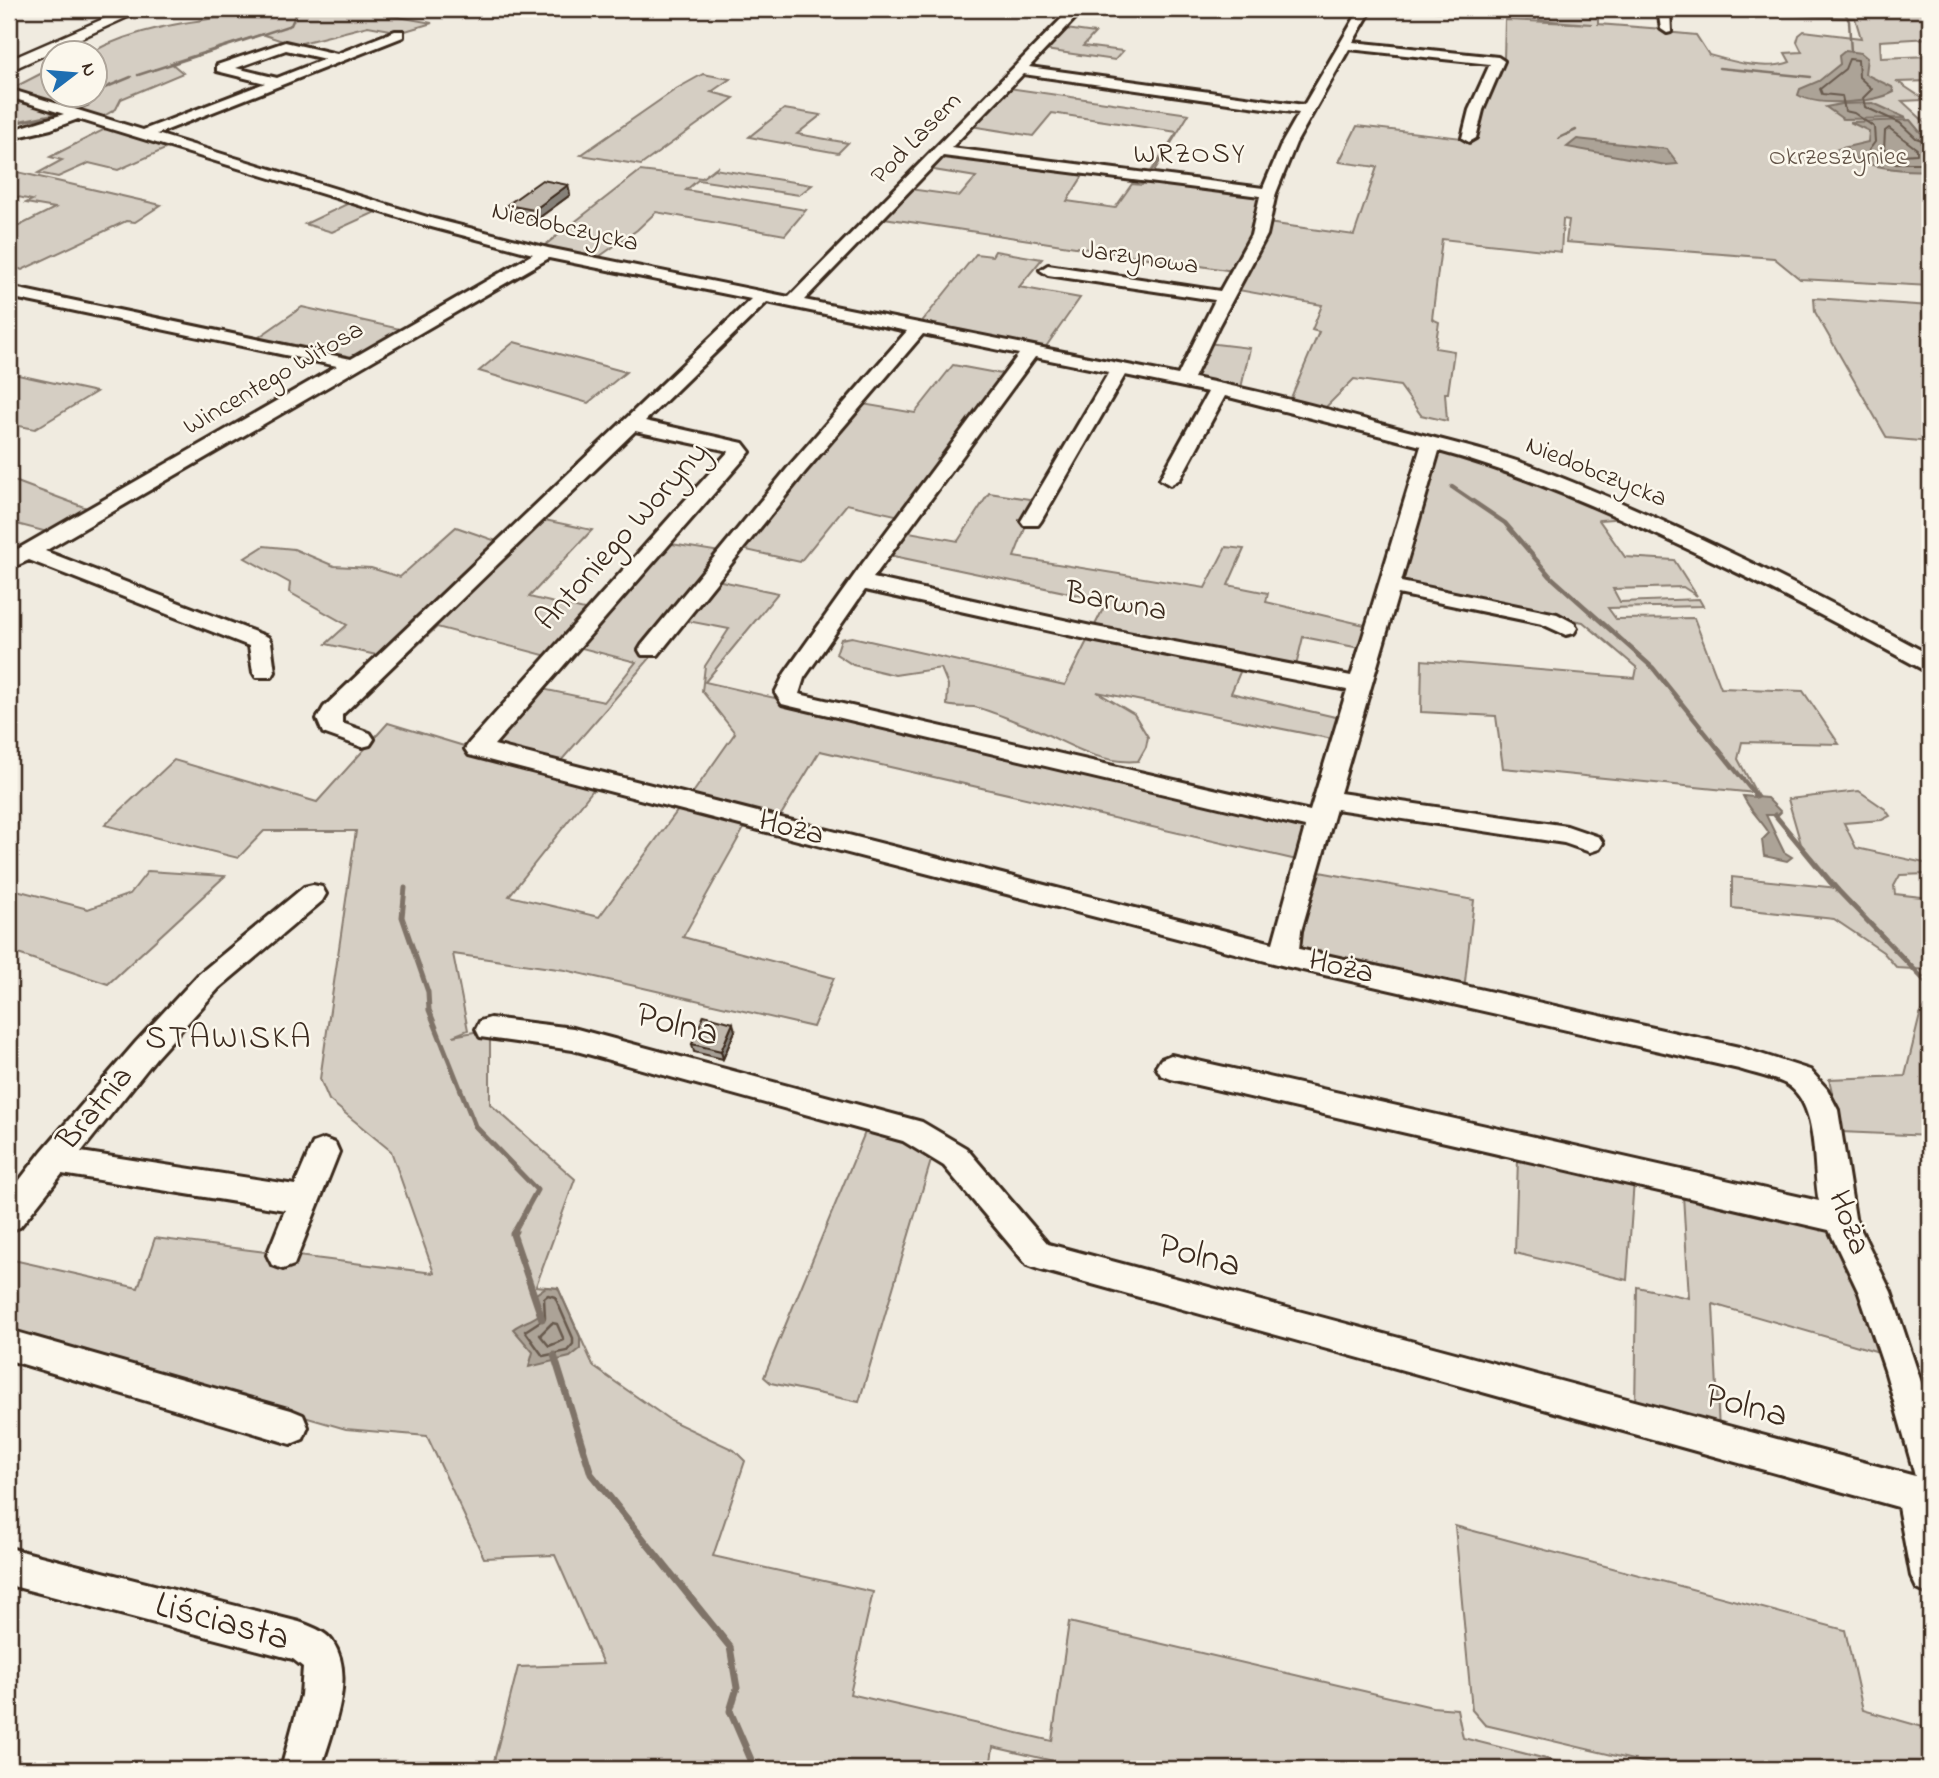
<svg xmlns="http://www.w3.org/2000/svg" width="1939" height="1778" font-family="'Indie Flower',sans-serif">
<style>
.green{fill:#d5cec3;stroke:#887c70;stroke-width:2}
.water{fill:#aca397;stroke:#7f7367;stroke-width:2}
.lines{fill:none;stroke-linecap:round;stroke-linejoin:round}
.shore-far1{stroke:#685a4e;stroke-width:2}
.shore{stroke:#685a4e;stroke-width:2.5}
.stream-far3{stroke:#7f7367;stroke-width:2.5}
.stream-far2{stroke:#7f7367;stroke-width:4.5}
.stream-far1{stroke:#7f7367;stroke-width:5}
.stream{stroke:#7f7367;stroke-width:7}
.minor-casing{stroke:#3b2a1e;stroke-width:6}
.major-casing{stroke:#3b2a1e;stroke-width:5}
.minor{fill:#fbf7ec;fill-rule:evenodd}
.major{fill:#fbf7ec;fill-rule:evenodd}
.wall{fill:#a59e95;stroke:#3b2a1e;stroke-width:2}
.shaded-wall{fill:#868179;stroke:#3b2a1e;stroke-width:2}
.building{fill:#c0b8ad;stroke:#3b2a1e;stroke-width:2}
.labels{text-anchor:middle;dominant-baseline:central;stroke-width:5;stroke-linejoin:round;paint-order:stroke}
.far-street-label{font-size:26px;fill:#3b2a1e;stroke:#fbf7ec}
.far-park-label{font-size:26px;fill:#625347;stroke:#fbf7ec}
.far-neighbourhood-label{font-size:28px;letter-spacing:2px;fill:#3b2a1e;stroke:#fbf7ec}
.street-label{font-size:32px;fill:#3b2a1e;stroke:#fbf7ec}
.neighbourhood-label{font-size:33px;letter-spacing:2px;fill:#3b2a1e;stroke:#fbf7ec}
.near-street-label{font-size:38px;fill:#3b2a1e;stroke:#fbf7ec}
</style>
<rect width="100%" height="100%" fill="#f0ebe0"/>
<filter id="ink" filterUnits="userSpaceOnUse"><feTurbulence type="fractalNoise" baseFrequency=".0143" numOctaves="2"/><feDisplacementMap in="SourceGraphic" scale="14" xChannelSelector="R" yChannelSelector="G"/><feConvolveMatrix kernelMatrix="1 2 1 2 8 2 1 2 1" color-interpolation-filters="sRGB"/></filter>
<g filter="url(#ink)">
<g class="green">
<path d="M266,9h136l-15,6 45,8 -30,9 -34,-6 -74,19 -32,-11 -91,29 12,10 -62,26 -5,10 -14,8 -93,-27 43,-22v26h42v-42h-2c53,-29 117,-32 176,-41z"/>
<path d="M1436,9h47l51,4 2,6 -103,-8z"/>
<path d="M1539,9h59v15l65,5 2,3 31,3 13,20c25,7 56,16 81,7l-5,-9 17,-1 -5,-10 2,-7 5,-4 57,7 -6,-20 -122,-6 -2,-3h199v29l-50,3 1,17 49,-2v25l-32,1 27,18 -23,1 28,26v159l-130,-7 -26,-21 -208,-16 3,-22 -6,-1 -2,33 -119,-13 -10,80 7,3 -4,26 19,3 -6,42h-3l2,28 -26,-6 -21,-29 -46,-7 -30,30 -34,-9 29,-68 -7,-2 10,-25 -84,-15 -5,-19 -349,-53 26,-29 50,7 16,-19 -48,-8 16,-15 140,20 -17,27 48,7 17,-24 10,1 35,-53 -125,-19 -19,23 -62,-10 38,-38 180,26 -38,62 108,14 9,33 86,12 23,-68 -38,-5 18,-36 105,12 8,-34 8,-11 13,-11 13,-23 1,-39 87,4 -53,-4z"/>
<path d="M1066,29l29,4 -12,13 40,5 -8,9 -70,-10z"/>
<path d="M703,74l27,5 -19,13 23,6 -93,67 -60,-10 95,-66z"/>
<path d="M9,97l49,16 -49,10z"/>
<path d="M784,109l37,6 -24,19 51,9 -10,10 -89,-16z"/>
<path d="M109,127l61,20 -52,23 -29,-7 -31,14 -20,-4 24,-13 -12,-3z"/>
<path d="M718,166l-4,3 98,16 -13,10 -101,-15 -12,10 120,20 -21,25 -129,-23 -19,18 -44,31 -53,-12 100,-78 62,7z"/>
<path d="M9,170l152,35 -26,17 -9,-1 -104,49 -13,-5v-41l10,2 36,-18 -29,-5 6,-3 -23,-5z"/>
<path d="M349,203l29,8 -46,21 -27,-8z"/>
<path d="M995,251l47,8 -23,28 61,11 -35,50 -125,-24 56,-70 16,2z"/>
<path d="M1814,298l116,8v136l-43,-4 -72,-126z"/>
<path d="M302,307l116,26 -60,29 -106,-20z"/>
<path d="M514,342l112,30 -38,31 -109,-32z"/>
<path d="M1207,343l43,5 -9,40 -48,-11z"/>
<path d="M953,365l54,10 -103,142 -57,-13 -47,58 -62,-14 -26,31 66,14 -73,89 609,139 -13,40 -481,-110 -41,67 -89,-21 45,-64 -33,-42 3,-25 24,-37 -46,-9 -123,142 -72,-16 50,-58 66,14 32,-40 -62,-16 92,-103 60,10 131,-150 58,10z"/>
<path d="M9,373l87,19 -61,37 -26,-5z"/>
<path d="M1438,450l43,11 144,57 -26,2 26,37 49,3 23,36 -14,-9 -70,2 7,13 79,-3 4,7 -95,2 8,11 78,-1 27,70 82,3 36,53 -97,-2 -4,17 18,34 -253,-25 -7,-52 -75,-4 1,-52 213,18 2,-10 -54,-46 -189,-35z"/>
<path d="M9,479l83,31 -41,23 -42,-11z"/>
<path d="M989,493l47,7 -22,57 191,31 21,-41 18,2 -16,36 40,8 -2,9 103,24 -4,23 -62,-12 -7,29 -53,-1 -12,28 113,26 -6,21 -241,-48 37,22 14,23 -2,10 -8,14c-43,4 -75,-22 -113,-36 -14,-5 -38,-16 -51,-18 -10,-1 -17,1 -27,-2l1,-20 -7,-17 -46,7 -42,-10 -17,-11 5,-15 11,-2 213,48 42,-84 -223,-47 20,-23 54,10z"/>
<path d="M540,519l52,11 -63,67 64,15 -42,45 -114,-30 -91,85 44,-54 -64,-14 21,-19 -58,-33 1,-9 -45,-25 19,-12 30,3 40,17 37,2 29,9 56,-50 43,15z"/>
<path d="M388,723l208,63 -87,110 90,21 82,-111 66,17 -64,114 151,41 -21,49 -248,-57 -112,-16 15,76 -15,6 37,-7v75l85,75 -39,107 22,2 36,79 76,53 64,30 11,11 -32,95 160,36 -23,102 202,47 17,-119 363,85 25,2 6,29 123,31h-498l-95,-22 -3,22h-498l26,-102 85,-3 -48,-109 -71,3 -57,-122 -81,-7 -337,-97v-73l129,29 17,-50 279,35 -43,-122 -62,-51 -9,-21 36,-248h-92l-26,27 -133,-33 69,-65 143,42z"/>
<path d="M1859,791l26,18 5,7 -8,4 -38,3 12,25 73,16 -1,10 -28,1 -6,11 1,8 35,4v72l-33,-2 -14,-16 -49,-33 -102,-11v-31l106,11 -37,-44 -13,-45z"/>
<path d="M148,871l77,5 -117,108 -99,-33v-63l79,21 42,-15z"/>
<path d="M1314,871l160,29 -10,91 -164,-41 -2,-8z"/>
<path d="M1930,1000v136l-89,-4 -12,-53 76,-3 15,-61z"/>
<path d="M868,1125l65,29 -74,248 -88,-19 -7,-6z"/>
<path d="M1518,1159l116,21 -7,100 -112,-27z"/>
<path d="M1683,1195l144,30 30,48 22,79 -166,-48 6,127 -84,-23 2,-121 52,11z"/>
<path d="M1455,1526l390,104 18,80 67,19v40h-259l-186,-44 -13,-15z"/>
</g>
<g class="water">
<path d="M1845,51l16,2 6,5 -2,16 27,13 2,5c-21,11 -75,15 -96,3l2,-6 19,-8 21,-17 -1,-8z"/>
<path d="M1873,103l33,15 -63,1 -17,-12 15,-3z"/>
<path d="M1910,120l10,12 10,6v32c-27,2 -71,-3 -92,-21l30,-7 1,-11 -19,-9z"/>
<path d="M1577,139l90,10 11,15 -12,1 -99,-18z"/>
<path d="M1743,796l24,2 14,14 -3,3h-12l18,37 8,5 -5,4 -23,-5 -2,-16 7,-7c-8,-13 -19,-22 -26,-37z"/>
<path d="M546,1287l12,1 22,49v12l-10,8 -41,10 4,-15 -20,-23c9,-7 18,-8 27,-15l-4,-20z"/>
</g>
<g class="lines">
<g class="shore-far1">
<path d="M1889,128l28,21v5l-16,1 -17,-5 1,-19z"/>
<path d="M1930,143l-14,-5 -16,-15 -35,-16 -2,-9 9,-9 -13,-12 -1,-17 -9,-1 -4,10 -25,20 2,5 20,2 3,15 9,2 20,14 1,15 -6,8 1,5 21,8h39"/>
</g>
<g class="shore">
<path d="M548,1295l7,2 18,41v6l-6,7 -24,5 -18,-25 20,-13 -1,-20z"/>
<path d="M552,1323l5,1 7,16 -15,6 -9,-11z"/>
</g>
<g class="stream-far3">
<path d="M1843,9l6,12 2,31"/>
<path d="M1719,68l92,9"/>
<path d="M138,75l153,-50 5,-11 10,-5"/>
<path d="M73,111l16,-6 13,-16 29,-12"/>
<path d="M9,124l51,-10"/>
<path d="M1559,138l17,-8"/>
</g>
<path class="stream-far2" d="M1452,487l53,36 45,53 103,92 104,129"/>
<g class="stream-far1">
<path d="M1775,815l55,67 100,104"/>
<path d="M405,888l-3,29 26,75 1,18 46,116 62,64 -23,42"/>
</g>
<g class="stream">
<path d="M515,1231l-2,3 29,85"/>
<path d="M554,1355l37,119 139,173 7,41 -7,23 25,58"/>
</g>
<g class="minor-casing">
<g id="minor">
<path d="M1071,9h13l-55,58 275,38 56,-96h12l-19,33 145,15 6,4 -21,49 -7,28 -7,4 -7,-4 7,-28 21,-46 -141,-15 -53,94 -20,50 -9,42 -48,90 -25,53c70,14 138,32 206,51 49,13 99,24 147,43 132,52 258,116 383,183v16l-8,-2c-101,-55 -203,-108 -309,-154 -57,-25 -114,-48 -174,-64l-38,131 156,32 17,9 3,5 -3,5 -8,2 -24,-11 -144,-30 -58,199 227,33 32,11 4,6 -4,6 -9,3 -26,-9 -228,-34 -35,122 -2,18 440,98 71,23 17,19 11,21 17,108 36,74 39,117v186l-13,-6 -6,-13 -13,-69 -860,-238 -11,-4 -83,-99 -41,-25 -330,-91 -93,-13 -4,-8 4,-8 10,-3 83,10 349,94 44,26 82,96 867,232 -30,-106 -26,-77 -30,-63 -658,-151 -10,-4 -5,-8 5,-8 10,-4 648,146c-7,-34 1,-97 -33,-117 -14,-7 -32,-10 -47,-15l-454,-103 -816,-211 -4,-6 4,-6 260,-292 -94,-20 -293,284v8l28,10 4,6 -4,6 -8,2 -39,-14 -6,-14 7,-12 427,-408 -202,-41 -504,293 223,86 3,5 4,30 -3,5h-16l-3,-5 -4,-26 -220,-86 -20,9v-15l328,-188 -328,-69v-10l342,72 182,-105 -109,-29 -346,-106 -27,10 -42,10v-8l55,-17 -55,-17v-8l134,41 122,-47 -48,-12v-6l68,-23 52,12 58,-23h8v6l-246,97 277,85 114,29 241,49zM286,50l39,9 -48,19 -41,-10zM1023,74l276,39 -17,30 -19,45 -312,-40zM943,156l317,40 -9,39 -31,56 -172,-26 -8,5 8,5 167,25 -37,75 -374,-75zM767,302l140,29 -116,133 -149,181 -3,5 3,5h16l147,-183 118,-138 96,20 -156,209 -78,110 -10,20 7,11 8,2 515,121 -32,116 -779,-198 256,-293 -7,-9 -98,-22zM1035,357l74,15 -88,149 3,4h14l3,-4 84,-146 83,17 -48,87 10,6 10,-6 45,-83 196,50 -70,230 -260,-50 -218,-48zM865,590l226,50 256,50 -37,121 -511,-117 5,-16z"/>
<path d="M1658,9h12l1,23 -4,1 -6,-4z"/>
<path d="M313,885l9,2 4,7 -4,7 -103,87 -63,70 -75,94 214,33 18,-42 11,-4 11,4 4,9 -45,113 -11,4 -11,-4 -5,-10 18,-45 -223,-36 -42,53 -11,4v-37l33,-43 94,-109 63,-68 105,-87z"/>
<path d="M9,1330l282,80 12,5 5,12 -5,12 -12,5 -282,-84z"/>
<path d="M9,1548l290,74c11,4 26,9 33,19 25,35 -1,92 -11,128h-40l20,-74 2,-28 -10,-8 -284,-74z"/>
</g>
</g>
<g class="major-casing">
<path id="major" d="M126,9h19l-136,62v-11z"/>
</g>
<use href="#minor" class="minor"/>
<use href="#major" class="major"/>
</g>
<g class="wall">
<path d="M568,185l2,10 -34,25 -27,-5 -2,-10z"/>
<path d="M735,1031l-12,28 -29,-7 -2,-8z"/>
</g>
<g class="shaded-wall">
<path d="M568,185l2,10 -34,25 -2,-10z"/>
<path d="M733,1023l2,8 -12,28 -2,-8z"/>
</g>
<g class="building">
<path d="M542,180l26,5 -34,25 -27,-5z"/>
<path d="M704,1015l29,8 -12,28 -29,-7z"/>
</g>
</g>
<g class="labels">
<g class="far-street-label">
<text transform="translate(917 139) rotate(-46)">Pod Lasem</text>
<text transform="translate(565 228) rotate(13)">Niedobczycka</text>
<text transform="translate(1140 259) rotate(8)">Jarzynowa</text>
<text transform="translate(274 379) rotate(-30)">Wincentego Witosa</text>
<text transform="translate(1596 473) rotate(22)">Niedobczycka</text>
</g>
<g class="far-park-label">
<text x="1838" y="158">Okrzeszyniec</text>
</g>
<g class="far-neighbourhood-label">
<text x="1190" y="155">WRZOSY</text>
</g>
<g class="street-label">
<text transform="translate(623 537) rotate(-48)">Antoniego Woryny</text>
<text transform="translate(1116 603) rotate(11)">Barwna</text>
<text transform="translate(791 829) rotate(14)">Hoża</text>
<text transform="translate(1341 968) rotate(13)">Hoża</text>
<text transform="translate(96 1109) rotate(-50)">Bratnia</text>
<text transform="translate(1848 1223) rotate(69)">Hoża</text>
</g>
<g class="neighbourhood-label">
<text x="229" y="1039">STAWISKA</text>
</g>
<g class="near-street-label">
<text transform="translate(677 1026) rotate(15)">Polna</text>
<text transform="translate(1199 1257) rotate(15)">Polna</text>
<text transform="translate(1746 1407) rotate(15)">Polna</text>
<text transform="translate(222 1623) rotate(15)">Liściasta</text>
</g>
</g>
<rect width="1939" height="1778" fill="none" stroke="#fbf7ec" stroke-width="35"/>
<rect x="18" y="18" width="1904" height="1743" fill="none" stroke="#3b2a1e" stroke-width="2.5" filter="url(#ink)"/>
<g transform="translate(74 74) rotate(74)"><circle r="33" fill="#fbf7ec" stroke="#aea59a" stroke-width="2"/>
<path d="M0-5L12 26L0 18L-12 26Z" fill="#1f6fb2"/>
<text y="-10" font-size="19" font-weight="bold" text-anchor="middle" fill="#3b2a1e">N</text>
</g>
</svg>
